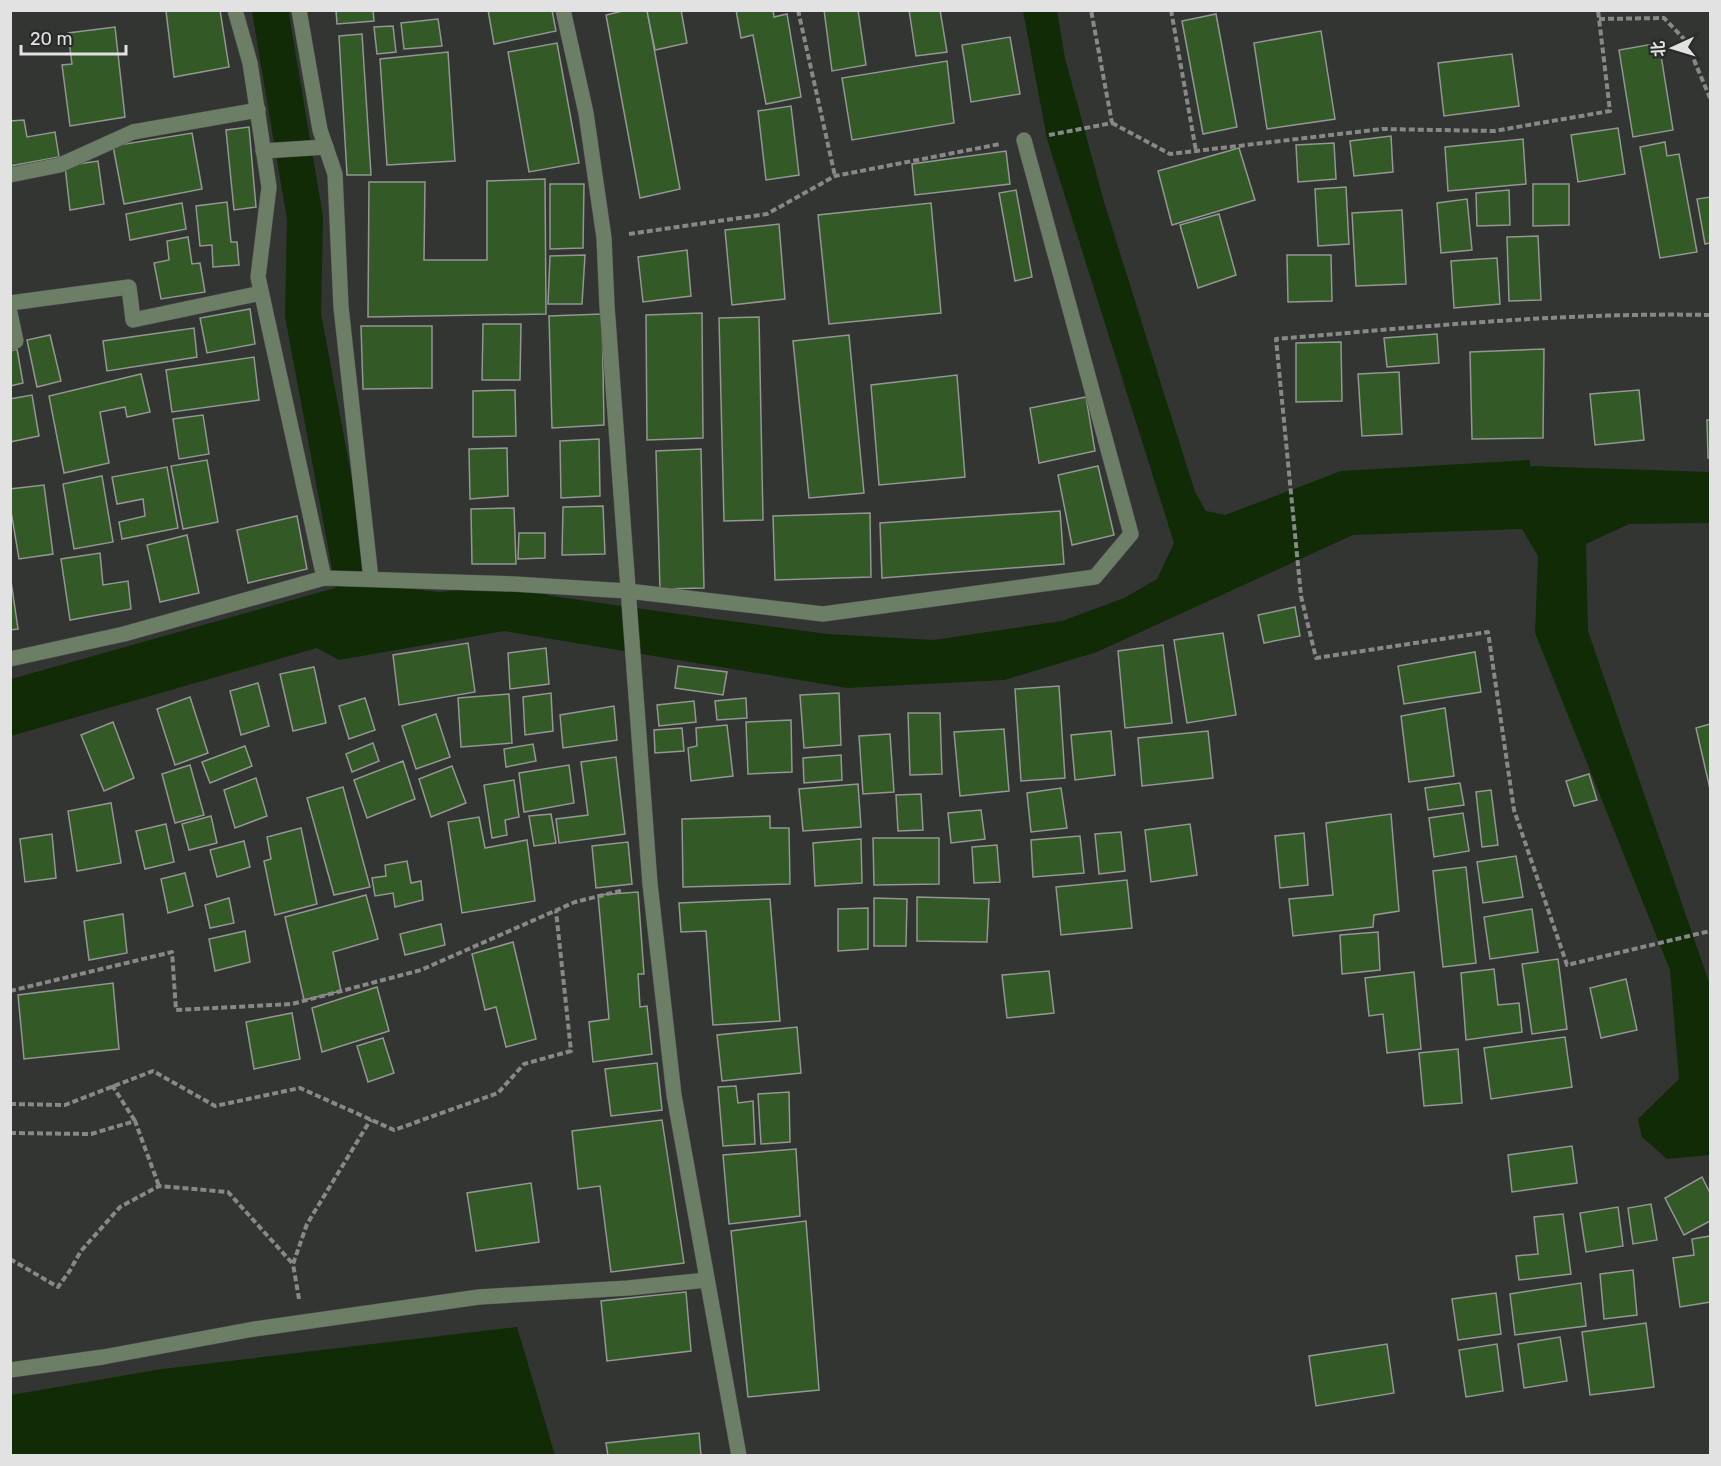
<svg xmlns="http://www.w3.org/2000/svg" width="1721" height="1466" font-family="Rubik,'Noto Sans SC',sans-serif">
<style>
.water{fill:#102b06}
.lines{fill:none;stroke-linecap:round;stroke-linejoin:round}
.canal{stroke:#102b06;stroke-width:36}
.building{fill:#335927;stroke:#939693;stroke-width:1.5}
.minor-casing{stroke:#4f514f;stroke-width:16}
.path{stroke:#878887;stroke-width:4;stroke-dasharray:6 3;stroke-linecap:butt}
.minor{stroke:#6d7e67;stroke-width:15}
</style>
<rect width="100%" height="100%" fill="#333533"/>
<g class="water">
<path d="M1023,11h34l8,47 39,144 91,290 11,19 19,4 116,-44 189,-11v6l180,6v51l-81,1 -43,20 2,87 122,354v170l-43,4 -25,-22 -4,-18 41,-40 -9,-109 -135,-337 3,-77 -16,-27 -169,6 -256,117 -93,28 -157,8 -343,-57 -165,29 -22,-12 -306,88v-57l342,-96 87,9 74,-8 37,12 156,22 121,16 105,6 129,-19 62,-23 33,-19 17,-36 -127,-404z"/>
<path d="M517,1327l38,128h-544v-60l151,-26z"/>
</g>
<g class="lines">
<path class="canal" d="M270,10l35,208 -2,97 50,268"/>
</g>
<g class="building">
<path d="M220,10l9,57 -55,10 -8,-66z"/>
<path d="M336,10h37l1,11 -37,3z"/>
<path d="M488,10h64l4,21 -62,13z"/>
<path d="M627,10h20l33,179 -40,9 -34,-183z"/>
<path d="M681,10l6,33 -32,7 -8,-39z"/>
<path d="M736,10h37l1,7 13,-3 14,83 -35,7 -13,-69 -12,3z"/>
<path d="M824,10h34l8,55 -34,6z"/>
<path d="M909,10h31l7,42 -31,4z"/>
<path d="M1216,14l21,113 -34,7 -21,-113z"/>
<path d="M438,19l4,27 -38,3 -3,-26z"/>
<path d="M393,26l3,26 -19,2 -3,-27z"/>
<path d="M115,27l10,90 -55,9 -8,-61 10,-1 -4,-31z"/>
<path d="M1321,31l14,88 -68,10 -13,-86z"/>
<path d="M362,34l9,141h-24l-8,-139z"/>
<path d="M1010,37l10,57 -49,8 -9,-57z"/>
<path d="M557,43l22,120 -50,9 -21,-120z"/>
<path d="M1659,43l14,87 -40,7 -14,-87z"/>
<path d="M448,52l7,109 -68,4 -7,-106z"/>
<path d="M1512,54l7,52 -75,10 -6,-53z"/>
<path d="M947,61l7,62 -102,17 -10,-62z"/>
<path d="M791,106l8,69 -33,5 -8,-69z"/>
<path d="M24,120l3,17 28,-5 4,25 -49,9v-45z"/>
<path d="M249,127l7,80 -22,3 -8,-80z"/>
<path d="M1618,128l7,46 -47,8 -7,-47z"/>
<path d="M192,133l10,56 -78,15 -11,-58z"/>
<path d="M1391,136l2,36 -39,4 -4,-35z"/>
<path d="M1523,139l3,45 -78,7 -3,-44z"/>
<path d="M1665,142l2,14 12,-2 18,98 -37,6 -20,-111z"/>
<path d="M1334,143l2,36 -38,3 -2,-37z"/>
<path d="M1239,148l16,52 -83,25 -14,-54z"/>
<path d="M1006,151l4,33 -95,11 -3,-31z"/>
<path d="M98,161l6,43 -34,6 -5,-44z"/>
<path d="M545,179l1,135 -178,3 1,-135h56l-1,78h63v-79z"/>
<path d="M550,184h34l-1,64 -33,1z"/>
<path d="M1533,184h36v41l-36,1z"/>
<path d="M1346,187l3,57 -31,2 -3,-57z"/>
<path d="M1016,190l16,87 -17,4 -16,-88z"/>
<path d="M1509,190l1,35 -33,1 -1,-33z"/>
<path d="M1710,197v46l-5,1 -8,-45z"/>
<path d="M1467,199l5,51 -31,3 -4,-50z"/>
<path d="M227,202l4,40h6l2,23 -26,2 -1,-22 -12,1 -4,-40z"/>
<path d="M182,203l4,26 -56,11 -4,-26z"/>
<path d="M931,203l10,110 -112,11 -11,-109z"/>
<path d="M1402,210l4,74 -50,2 -4,-73z"/>
<path d="M1219,214l17,61 -38,13 -18,-63z"/>
<path d="M779,224l6,75 -53,6 -7,-75z"/>
<path d="M1538,236l3,64 -32,1 -2,-64z"/>
<path d="M188,237l4,27 8,-1 5,29 -44,7 -7,-36 15,-3 -2,-19z"/>
<path d="M687,250l4,46 -48,6 -5,-45z"/>
<path d="M585,255l-3,49h-34l2,-48z"/>
<path d="M1287,255h44l1,46 -44,1z"/>
<path d="M1497,258l3,46 -46,4 -3,-47z"/>
<path d="M250,309l5,35 -48,9 -7,-35z"/>
<path d="M702,313l1,125 -56,2 -1,-125z"/>
<path d="M602,314l2,111 -52,3 -3,-112z"/>
<path d="M759,317l4,203 -39,1 -5,-203z"/>
<path d="M483,324h38l-1,56h-38z"/>
<path d="M361,326h71v62l-69,1z"/>
<path d="M194,328l3,29 -90,14 -4,-30z"/>
<path d="M1437,334l2,29 -52,4 -3,-29z"/>
<path d="M50,335l11,46 -24,6 -10,-47z"/>
<path d="M849,335l15,158 -55,5 -16,-157z"/>
<path d="M1341,342l1,59 -46,1v-59z"/>
<path d="M17,349l6,34 -13,3v-35z"/>
<path d="M1544,349l-1,89 -71,1 -2,-87z"/>
<path d="M254,357l5,43 -87,12 -6,-42z"/>
<path d="M1399,372l3,62 -40,2 -4,-62z"/>
<path d="M141,374l9,38 -23,5 -2,-10 -25,5 9,51 -45,10 -15,-77z"/>
<path d="M957,375l8,102 -86,8 -8,-100z"/>
<path d="M515,390l1,46 -43,1v-46z"/>
<path d="M1639,390l5,50 -49,5 -5,-51z"/>
<path d="M32,395l7,41 -29,6v-43z"/>
<path d="M1086,397l9,54 -56,12 -9,-55z"/>
<path d="M203,415l6,39 -30,5 -6,-40z"/>
<path d="M1707,420h3v38h-2z"/>
<path d="M599,439l1,57 -39,2 -1,-57z"/>
<path d="M507,448l1,48 -38,3 -1,-50z"/>
<path d="M701,449l3,139 -44,1 -4,-138z"/>
<path d="M207,460l11,62 -35,7 -12,-63z"/>
<path d="M1098,466l16,69 -42,10 -14,-70z"/>
<path d="M167,467l11,61 -56,11 -3,-17 26,-6 -2,-17 -26,5 -5,-27z"/>
<path d="M102,476l11,66 -39,7 -11,-65z"/>
<path d="M44,485l9,69 -34,5 -9,-54v-16z"/>
<path d="M603,506l2,48 -43,1 1,-48z"/>
<path d="M514,508l2,56h-44l-1,-55z"/>
<path d="M1060,511l4,53 -182,14 -2,-55z"/>
<path d="M870,513l1,64 -96,3 -2,-64z"/>
<path d="M297,516l10,53 -59,14 -11,-53z"/>
<path d="M519,533h26v25l-27,1z"/>
<path d="M187,535l12,58 -39,9 -13,-57z"/>
<path d="M100,553l3,32 25,-4 3,28 -61,11 -9,-61z"/>
<path d="M10,574l8,55 -8,1z"/>
<path d="M1295,607l5,29 -36,7 -6,-28z"/>
<path d="M1223,633l13,82 -49,8 -13,-83z"/>
<path d="M468,643l7,49 -76,13 -6,-50z"/>
<path d="M1163,645l9,78 -47,5 -7,-77z"/>
<path d="M546,648l3,36 -39,5 -2,-36z"/>
<path d="M1475,652l6,40 -77,12 -6,-38z"/>
<path d="M678,666l49,6 -4,23 -48,-7z"/>
<path d="M314,667l12,56 -33,8 -13,-57z"/>
<path d="M258,683l11,43 -28,9 -11,-44z"/>
<path d="M1059,686l6,92 -44,3 -6,-92z"/>
<path d="M551,693l2,38 -28,4 -2,-38z"/>
<path d="M839,693l2,52 -37,3 -4,-53z"/>
<path d="M509,694l3,49 -51,4 -3,-49z"/>
<path d="M190,697l18,56 -33,12 -18,-56z"/>
<path d="M365,698l10,32 -26,9 -10,-33z"/>
<path d="M746,698l1,20 -30,2 -2,-19z"/>
<path d="M694,701l2,21 -37,4 -2,-21z"/>
<path d="M614,706l3,34 -54,8 -3,-33z"/>
<path d="M1445,708l9,68 -45,6 -8,-66z"/>
<path d="M908,713h32l2,61 -32,1z"/>
<path d="M436,714l14,43 -34,12 -14,-43z"/>
<path d="M791,720l1,52 -44,2 -2,-52z"/>
<path d="M113,722l21,56 -30,13 -23,-56z"/>
<path d="M1710,724v65l-14,-61z"/>
<path d="M727,725l6,51 -42,5 -3,-33 9,-2 -1,-18z"/>
<path d="M682,728l2,23 -29,2 -1,-23z"/>
<path d="M1004,729l5,62 -49,5 -6,-64z"/>
<path d="M1111,731l4,44 -40,5 -4,-45z"/>
<path d="M1208,731l5,47 -71,8 -4,-48z"/>
<path d="M890,734l4,58 -31,2 -4,-58z"/>
<path d="M373,743l6,18 -27,11 -6,-18z"/>
<path d="M533,744l3,17 -30,6 -2,-18z"/>
<path d="M245,746l7,20 -42,17 -8,-21z"/>
<path d="M841,755l1,25 -38,3 -1,-25z"/>
<path d="M616,757l9,77 -66,9 -3,-24 32,-4 -7,-53z"/>
<path d="M403,761l12,38 -48,19 -13,-38z"/>
<path d="M190,765l14,50 -29,8 -13,-49z"/>
<path d="M569,765l5,38 -50,9 -5,-39z"/>
<path d="M452,766l14,37 -35,14 -12,-38z"/>
<path d="M1589,774l8,26 -23,6 -8,-25z"/>
<path d="M256,778l11,38 -32,12 -11,-38z"/>
<path d="M514,780l5,37 -14,3 2,15 -15,3 -8,-53z"/>
<path d="M1460,783l4,22 -36,5 -3,-22z"/>
<path d="M858,784l3,43 -58,4 -4,-42z"/>
<path d="M343,787l27,100 -36,8 -27,-97z"/>
<path d="M1061,788l6,40 -36,4 -4,-39z"/>
<path d="M1491,790l7,55 -16,2 -6,-55z"/>
<path d="M921,794l2,36 -25,1 -2,-36z"/>
<path d="M111,803l10,60 -44,8 -9,-60z"/>
<path d="M981,810l4,29 -34,4 -3,-30z"/>
<path d="M1463,813l6,38 -35,6 -5,-39z"/>
<path d="M551,814l5,29 -22,3 -5,-30z"/>
<path d="M1391,814l8,97 -25,4 -1,12 -80,9 -4,-37 44,-4 -7,-72z"/>
<path d="M211,816l6,27 -28,7 -7,-26z"/>
<path d="M770,816v12h19l1,56 -107,3 -1,-68z"/>
<path d="M479,817l6,31 42,-8 8,61 -73,12 -14,-91z"/>
<path d="M166,824l8,38 -29,7 -9,-38z"/>
<path d="M1190,824l7,51 -46,7 -6,-52z"/>
<path d="M301,828l16,76 -42,11 -11,-54 7,-2 -4,-22z"/>
<path d="M1121,832l4,39 -26,3 -4,-40z"/>
<path d="M1304,833l4,52 -28,3 -5,-52z"/>
<path d="M52,834l4,44 -31,4 -5,-43z"/>
<path d="M1080,836l4,37 -51,4 -2,-37z"/>
<path d="M873,838h66v46l-65,1z"/>
<path d="M861,839l1,44 -47,3 -2,-43z"/>
<path d="M244,841l6,26 -33,10 -7,-27z"/>
<path d="M628,842l4,42 -36,4 -4,-42z"/>
<path d="M997,845l3,37 -26,1 -2,-36z"/>
<path d="M1516,856l7,41 -40,6 -6,-41z"/>
<path d="M407,861l4,22 10,-2 2,19 -28,7 -2,-14 -18,3 -3,-18 14,-2 -1,-11z"/>
<path d="M1466,867l10,96 -33,4 -10,-96z"/>
<path d="M185,873l8,33 -25,7 -7,-34z"/>
<path d="M1127,880l5,48 -71,7 -5,-48z"/>
<path d="M638,892l6,82h-6l2,33 7,-1 5,48 -59,8 -4,-40 20,-3 -11,-124z"/>
<path d="M366,895l12,44 -45,13 8,39 -37,9 -19,-83z"/>
<path d="M917,897l72,2 -2,43 -70,-1z"/>
<path d="M229,898l5,25 -24,5 -5,-23z"/>
<path d="M874,898l33,1 -1,47h-32z"/>
<path d="M770,899l10,122 -67,4 -7,-94 -25,1 -2,-29z"/>
<path d="M868,908v41l-30,2v-42z"/>
<path d="M1532,909l6,43 -48,7 -6,-42z"/>
<path d="M123,914l4,39 -38,7 -5,-39z"/>
<path d="M441,924l4,21 -40,10 -5,-21z"/>
<path d="M245,931l5,31 -35,9 -6,-32z"/>
<path d="M1378,932l2,38 -38,4 -2,-39z"/>
<path d="M513,942l23,97 -30,8 -10,-40 -11,3 -13,-56z"/>
<path d="M1558,959l9,70 -35,5 -10,-70z"/>
<path d="M1494,969l4,36 21,-2 3,29 -56,8 -5,-67z"/>
<path d="M1049,971l5,42 -47,5 -5,-43z"/>
<path d="M1414,972l7,77 -34,4 -4,-39 -14,2 -4,-38z"/>
<path d="M1626,979l11,51 -36,8 -11,-50z"/>
<path d="M113,983l6,66 -95,10 -6,-64z"/>
<path d="M377,987l12,44 -67,21 -10,-44z"/>
<path d="M292,1013l8,46 -46,10 -8,-47z"/>
<path d="M797,1027l4,46 -79,8 -5,-46z"/>
<path d="M1565,1037l7,50 -81,12 -7,-51z"/>
<path d="M383,1038l11,35 -26,9 -11,-36z"/>
<path d="M1458,1049l4,54 -38,3 -5,-53z"/>
<path d="M657,1063l5,47 -51,6 -6,-47z"/>
<path d="M736,1086l2,17 15,-2 2,43 -32,2 -5,-59z"/>
<path d="M789,1092l1,50 -29,2 -3,-50z"/>
<path d="M662,1120l22,143 -73,9 -11,-86 -22,3 -6,-58z"/>
<path d="M1572,1146l5,37 -65,9 -4,-37z"/>
<path d="M796,1149l4,67 -71,8 -6,-69z"/>
<path d="M1702,1177l8,16v28l-26,14 -19,-37z"/>
<path d="M531,1183l8,59 -63,9 -9,-58z"/>
<path d="M1651,1204l6,36 -24,4 -5,-36z"/>
<path d="M1618,1207l5,39 -37,6 -6,-39z"/>
<path d="M1563,1214l8,60 -52,6 -3,-24 22,-2 -4,-37z"/>
<path d="M806,1221l13,169 -71,7 -17,-166z"/>
<path d="M1710,1236v66l-30,5 -7,-49 21,-3 -2,-16z"/>
<path d="M1633,1270l4,45 -33,4 -4,-45z"/>
<path d="M1581,1283l5,43 -71,9 -5,-41z"/>
<path d="M686,1292l5,59 -84,10 -6,-60z"/>
<path d="M1496,1293l5,41 -43,6 -6,-41z"/>
<path d="M1646,1323l8,64 -64,8 -8,-63z"/>
<path d="M1560,1337l7,44 -43,7 -6,-44z"/>
<path d="M1387,1344l7,49 -78,13 -7,-50z"/>
<path d="M1497,1344l6,47 -37,6 -7,-47z"/>
<path d="M699,1433l2,23h-93l-2,-13z"/>
</g>
<g class="lines">
<g class="minor-casing">
<g id="minor">
<path d="M235,10l15,53 19,124 -11,90 66,301"/>
<path d="M299,10l21,120 15,44 6,133 30,272"/>
<path d="M563,10l23,103 18,125 3,68 43,578 24,211 65,361"/>
<path d="M263,151l63,-4"/>
<path d="M10,175l50,-10 73,-33 125,-22"/>
<path d="M10,303l119,-16 4,33 128,-27"/>
<path d="M10,313l6,28 -6,1"/>
<path d="M10,659l114,-25 200,-56 190,6 114,7 195,23 272,-37 36,-43 -107,-394"/>
<path d="M10,1370l93,-13 151,-28 225,-32 149,-9 79,-8"/>
</g>
</g>
<g class="path">
<path d="M798,10l37,166"/>
<path d="M1171,10l25,141"/>
<path d="M1599,19l65,-1 22,23 24,57"/>
<path d="M1112,123l58,31 212,-25 112,2 116,-20 -12,-101"/>
<path d="M1049,135l63,-12 -21,-113"/>
<path d="M629,234l138,-20 68,-38 165,-32"/>
<path d="M1710,315c-145,-3 -290,12 -434,24l25,257 15,62 172,-26 26,178 53,155 143,-34"/>
<path d="M10,991l162,-39 4,58 116,-6 129,-34 154,-68 49,-12"/>
<path d="M112,1085l23,36"/>
<path d="M10,1104l55,1 88,-34 62,35 85,-18 94,42 104,-37 26,-29 47,-13 -15,-140"/>
<path d="M10,1133l81,1 44,-13 24,65"/>
<path d="M10,1259l48,28 11,-15 12,-21 39,-44 39,-21 69,6 65,72"/>
<path d="M299,1299l-6,-35 14,-40 64,-105"/>
</g>
<use href="#minor" class="minor"/>
</g>
<rect width="1721" height="1466" fill="none" stroke="#e1e2e1" stroke-width="24"/>
<g transform="translate(1673 48) rotate(266)" stroke="#292b29" stroke-width="4.5" paint-order="stroke">
<path d="M0-4.5L10 22L0 15L-10 22Z" fill="#e1e2e1"/>
<text y="-9" font-size="16" font-weight="bold" text-anchor="middle" fill="#e1e2e1">北</text>
</g>
<path d="M21 45v9h105v-9" fill="none" stroke="#e1e2e1" stroke-width="3"/>
<text x="30" y="45" font-size="18" fill="#e1e2e1" stroke="#292b29" stroke-width="4.5" paint-order="stroke">20 m</text>
</svg>
